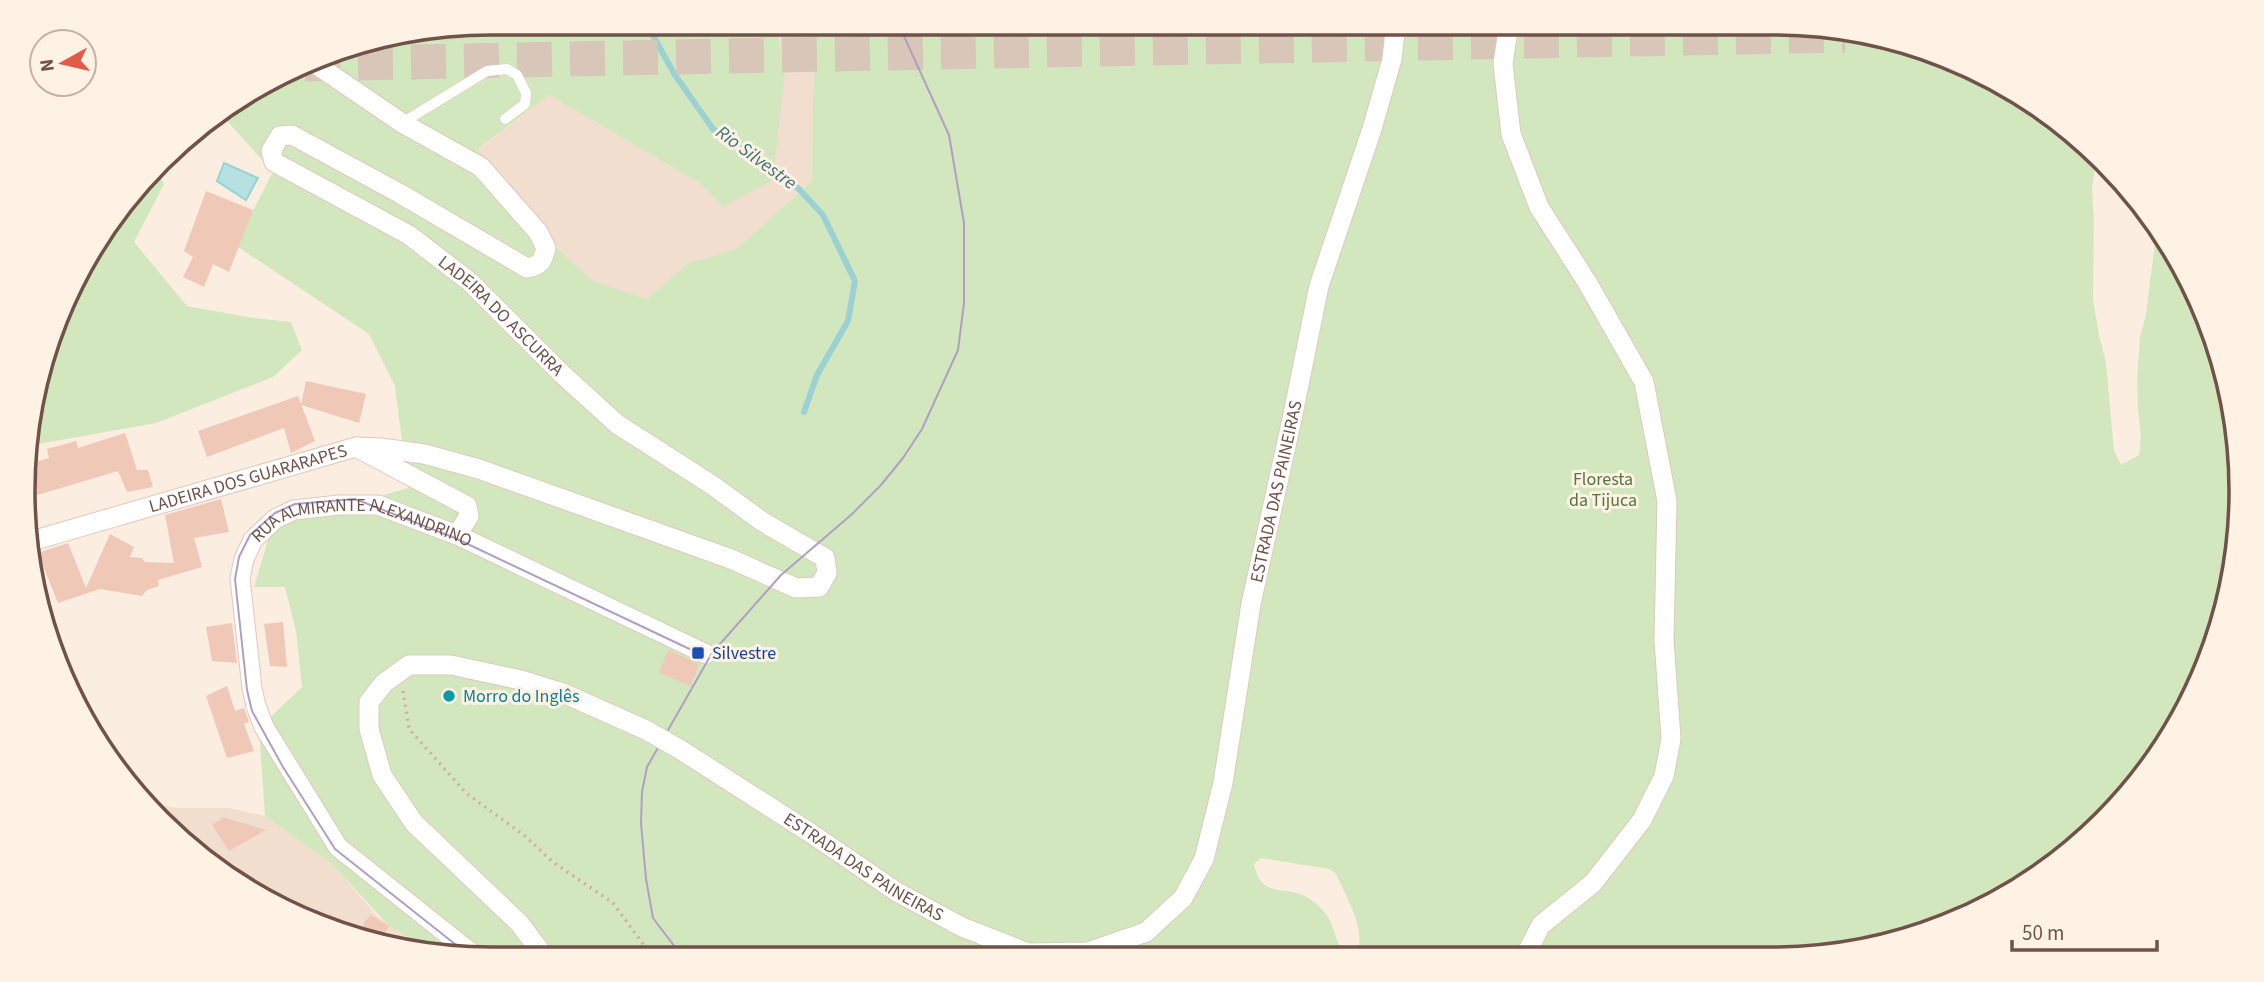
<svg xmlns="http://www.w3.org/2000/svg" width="2264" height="982" font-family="'Source Sans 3',sans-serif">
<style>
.residential{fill:#f2dece}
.green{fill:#d3e7bf;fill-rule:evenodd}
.water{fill:#b5e1e3;stroke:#9cd1d4;stroke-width:2}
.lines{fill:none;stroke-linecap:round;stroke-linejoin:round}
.stream{stroke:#9cd1d4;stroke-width:6}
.building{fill:#efc8b8}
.highway-tunnel{stroke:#d8c6b9;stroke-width:35;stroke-dasharray:35 18;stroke-linecap:butt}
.lane-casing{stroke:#dec9bc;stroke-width:11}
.street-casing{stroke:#dec9bc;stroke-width:21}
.path{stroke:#d3ac9c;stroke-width:3.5;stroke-dasharray:2 5;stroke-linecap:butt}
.lane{stroke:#fff;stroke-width:10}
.street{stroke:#fff;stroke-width:19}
.tram{stroke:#afa0c3;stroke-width:2}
.street-bridge-casing{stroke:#dec9bc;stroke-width:21;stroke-linecap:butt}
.street-bridge{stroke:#fff;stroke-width:19}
.transit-dot{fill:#1a4fb4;stroke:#fef2e5;stroke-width:2.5}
.culture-dot{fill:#0f9aa8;stroke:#fef2e5;stroke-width:2.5}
.labels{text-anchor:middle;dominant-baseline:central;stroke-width:6;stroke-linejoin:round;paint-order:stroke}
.street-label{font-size:18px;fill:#705248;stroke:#fef2e5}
.park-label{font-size:18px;fill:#567641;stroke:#fef2e5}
.transit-label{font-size:18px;fill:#164399;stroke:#fef2e5;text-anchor:start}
.culture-label{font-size:18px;fill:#0d838f;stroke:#fef2e5;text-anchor:start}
.water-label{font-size:19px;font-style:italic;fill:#3d7276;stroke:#fef2e5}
.rim{fill:none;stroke:#705248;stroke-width:3.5}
</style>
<rect width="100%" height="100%" fill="#fbeddf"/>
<g class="residential">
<path d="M773,23h35l6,11 -2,147 -76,68 -48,14 -41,36 -54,-17 -58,-54 -57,-78 71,-55 149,87 25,25 54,-178z"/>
<path d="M142,803l35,5h52l36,8 66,47 48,55 56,32 -95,-16 -134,-72z"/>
</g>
<g class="green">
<path d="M491,23h282l4,6 8,44 -12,107 -50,27 -25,-25 -149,-87 -71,54 57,79 58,53 54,18 41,-36 48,-14 76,-68 2,-147 -6,-11h965l151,25 83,38 75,53 15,16 -5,33 2,32 -1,80 6,35 7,27 8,89 7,14 18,-10 2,-18 -3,-27 -1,-31 3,-42 6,-23 9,-71v-20l38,61 32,86 15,91 -3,92 -21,89 -71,134 -87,86 -105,61 -118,32 -1344,4 -59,-9 -43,-24 -58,-63 -66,-47 -6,-88 43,-41 -6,-56 -11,-44h-31l20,-67 89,-19 45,-13 -13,-102 -26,-52 -134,-89 38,-73 -54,-60 38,-27 83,-37zM1261,858l69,11 6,5c10,23 29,53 22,78l-6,3c-19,-10 -14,-20 -23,-36 -3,-7 -13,-16 -19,-20 -24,-16 -49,2 -56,-35z"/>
<path d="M156,172l8,12 -30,58 53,64 66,12 38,4 11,28 -29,27 -117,46 -129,23 5,-46 53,-143z"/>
</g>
<path class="water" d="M224,163l34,15 -12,22 -29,-19z"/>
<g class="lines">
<path class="stream" d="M646,23l29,52 38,54 86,60 24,26 32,66 -7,40 -31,54 -13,37"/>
</g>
<g class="building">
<path d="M206,191l47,19 -24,62 -16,-8 -9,23 -21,-10 10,-20 -9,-6z"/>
<path d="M306,381l60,13 -7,29 -58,-18z"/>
<path d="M298,396l17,45 -24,12 -7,-25 -77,29 -9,-26z"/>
<path d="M125,433l12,37h11l5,17 -26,5 -9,-21 -94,28 1,-34 24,-7 -2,-9 29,-8 2,7z"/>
<path d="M221,499l8,33 -35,6 8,29 -44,13 1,6 -12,4 -5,6 -42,-7 -42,14 -20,-50 30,-10 18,45 24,-54 24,13 -4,10 12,1 3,4 29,1 -9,-48z"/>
<path d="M283,622l4,45 -17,-1 -6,-42z"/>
<path d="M232,623l5,40 -25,-2 -6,-34z"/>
<path d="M668,650l31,14 -8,22 -32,-13z"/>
<path d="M227,686l8,25 9,-3 5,14 -5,2 10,27 -27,7 -21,-62z"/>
<path d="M223,817l43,13 -37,21 -17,-26z"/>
<path d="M371,915l18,11 -9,15 -23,-4 9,-17z"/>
</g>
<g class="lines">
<path class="highway-tunnel" d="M305,64l1540,-29"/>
<g class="lane-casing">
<path id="lane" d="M402,123l85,-52 20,-2 10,6 9,18 -1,11 -20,15"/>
</g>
<g class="street-casing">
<g id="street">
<path d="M1509,23l-6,41 8,70 28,73 48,75 57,100 23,119 -3,139 7,99 -7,37 -22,44 -49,63 -52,42 -16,31"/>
<path id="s1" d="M311,61l91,62 79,44 57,65 8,16c-3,13 -6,18 -19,20l-128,-75 -107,-58 -12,1 -9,15 3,11 135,73 61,47 91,91 56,51 95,61 51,37 62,36 2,15 -8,14 -23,1 -65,-29 -252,-90 -55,-15 -43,-6 -25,-1"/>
<path id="s2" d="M28,542l328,-95 111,59 2,10 -12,19"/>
<path id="s3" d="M681,750l128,82 88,60 65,35 66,26 60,-1 58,-20 37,-34 21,-39 19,-76 28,-179 41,-185 27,-133 53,-157 20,-70 4,-36"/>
<path id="s4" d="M476,957l-138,-110 -74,-120 -8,-21 -4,-18 -12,-110 4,-19 9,-19 22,-21 19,-9 45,-5h39l79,30 249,119"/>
<path d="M546,959l-26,-35 -106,-101 -32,-48 -13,-46v-27l15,-19 25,-18h42l70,15 42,13 83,37"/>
</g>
</g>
<path class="path" d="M403,691l6,38 57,64 59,43 28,26 60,41 41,56"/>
<use href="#lane" class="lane"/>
<use href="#street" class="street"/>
<g class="tram">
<path d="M470,956l-135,-107 -52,-82 -31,-56 -5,-21 -12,-111 4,-22 11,-22 25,-22 20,-9 60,-5 100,39 243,115"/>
<path d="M684,959l-31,-41 -7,-39 -5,-56 1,-31 5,-25 65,-114 69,-78 70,-60 30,-30 22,-27 19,-29 36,-79 6,-47v-80l-15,-88 -51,-112"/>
</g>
<g class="street-bridge-casing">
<path id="street-bridge" d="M646,730l35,20"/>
</g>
<use href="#street-bridge" class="street-bridge"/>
</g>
<rect class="transit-dot" x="691" y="646" width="14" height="14" rx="3.5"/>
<circle class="culture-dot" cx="449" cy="696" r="7"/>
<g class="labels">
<g class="street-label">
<text stroke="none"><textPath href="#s1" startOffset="922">LADEIRA DO ASCURRA</textPath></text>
<text stroke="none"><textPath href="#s2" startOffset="229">LADEIRA DOS GUARARAPES</textPath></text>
<text stroke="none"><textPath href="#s3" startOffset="994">ESTRADA DAS PAINEIRAS</textPath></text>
<text stroke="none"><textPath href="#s4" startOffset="628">RUA ALMIRANTE ALEXANDRINO</textPath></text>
<text stroke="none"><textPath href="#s3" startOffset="217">ESTRADA DAS PAINEIRAS</textPath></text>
</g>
<g class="park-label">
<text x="1603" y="479">Floresta<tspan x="1603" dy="21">da Tijuca</tspan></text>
</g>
<g class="transit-label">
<text x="712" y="653">Silvestre</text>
</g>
<g class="culture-label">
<text x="463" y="696">Morro do Inglês</text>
</g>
<g class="water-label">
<text transform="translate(756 158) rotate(36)">Rio Silvestre</text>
</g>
</g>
<path d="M0 0H2264V982H0ZM491 35H1773A456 456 0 0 1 2229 491V491A456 456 0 0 1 1773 947H491A456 456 0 0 1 35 491V491A456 456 0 0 1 491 35Z" fill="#fef2e5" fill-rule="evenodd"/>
<path class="rim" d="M491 35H1773A456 456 0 0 1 2229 491V491A456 456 0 0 1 1773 947H491A456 456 0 0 1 35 491V491A456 456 0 0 1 491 35Z"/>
<g transform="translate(63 63) rotate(262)"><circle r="33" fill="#fef2e5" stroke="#c5b2a6" stroke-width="2"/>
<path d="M0-5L12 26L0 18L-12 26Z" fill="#e25a48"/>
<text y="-10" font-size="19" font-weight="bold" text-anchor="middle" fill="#705248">N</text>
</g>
<path d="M2012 940v10h145v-10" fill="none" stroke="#705248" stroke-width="3.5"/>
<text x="2022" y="940" font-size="21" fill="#705248" stroke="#fef2e5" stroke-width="5" paint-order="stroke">50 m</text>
</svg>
